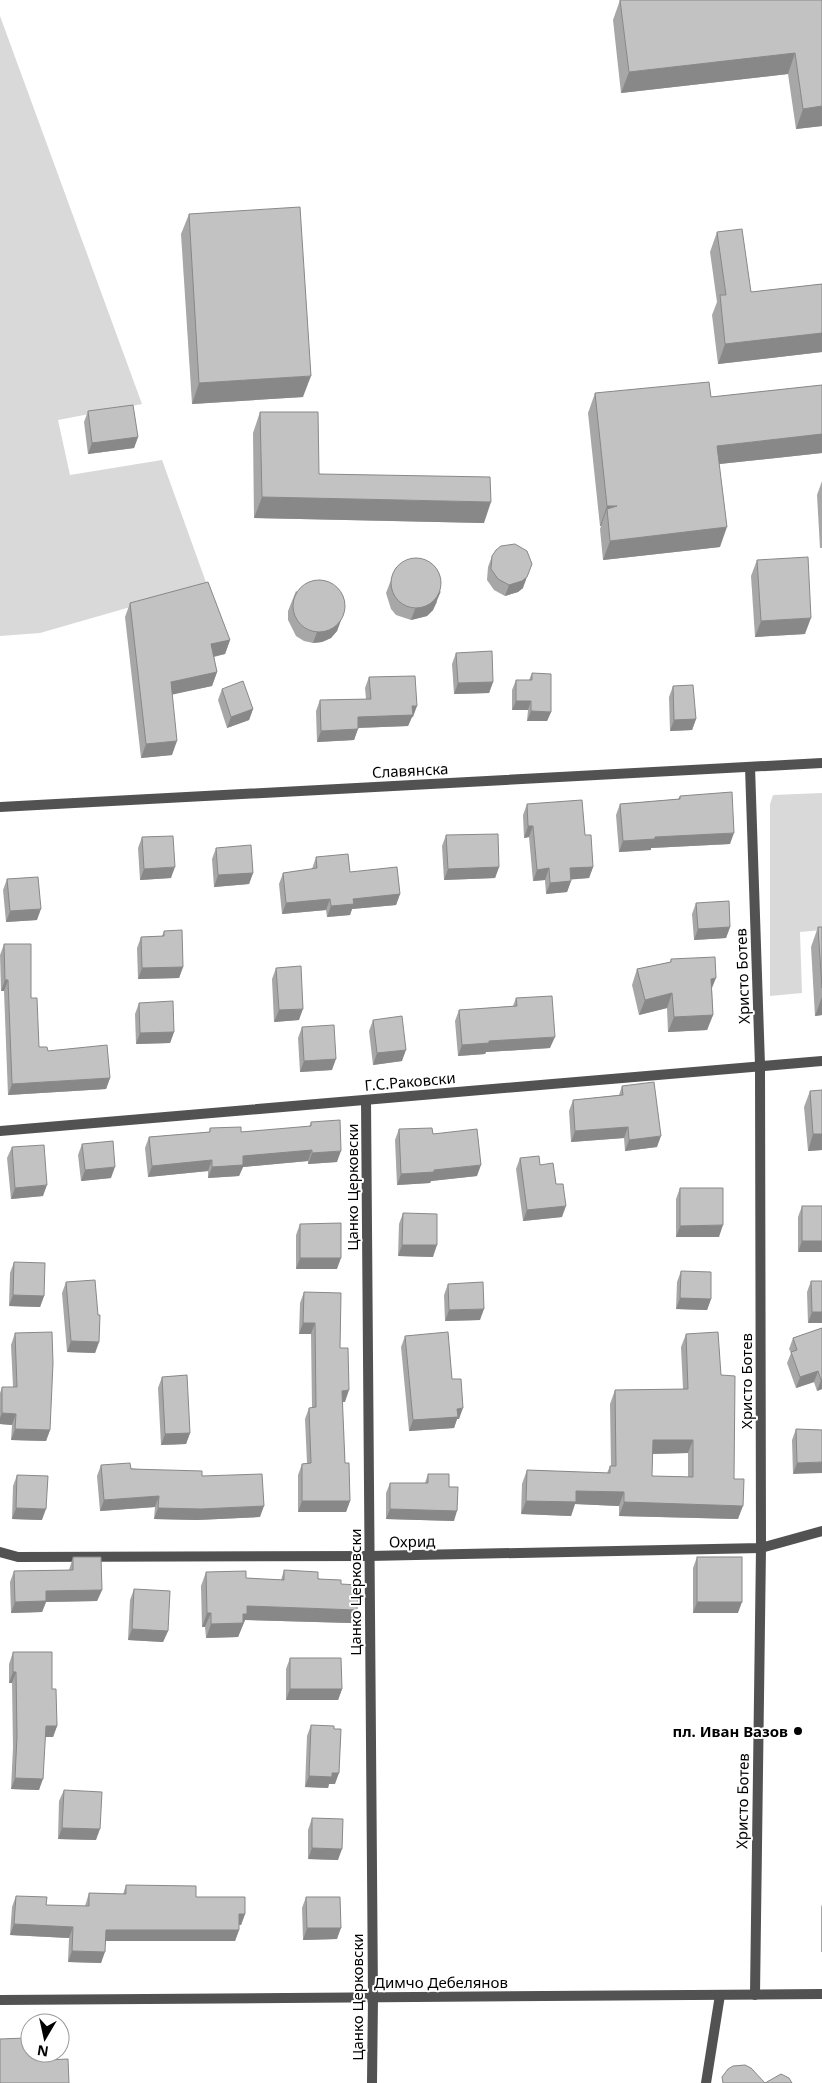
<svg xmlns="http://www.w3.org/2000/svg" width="822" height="2083" font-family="'Noto Sans',sans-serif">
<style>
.green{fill:#d9d9d9}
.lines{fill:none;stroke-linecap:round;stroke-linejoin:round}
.minor{stroke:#525252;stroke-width:10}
.tertiary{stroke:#525252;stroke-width:10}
.wall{fill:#a7a7a7;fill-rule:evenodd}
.shaded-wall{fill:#888}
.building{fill:#c2c2c2;stroke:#888;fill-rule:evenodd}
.poi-dot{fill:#000;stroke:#fff;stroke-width:2}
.labels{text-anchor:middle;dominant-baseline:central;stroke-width:4;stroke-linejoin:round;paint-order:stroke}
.street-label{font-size:15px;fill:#000;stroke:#fff}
.poi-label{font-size:15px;font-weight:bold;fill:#000;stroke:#fff;text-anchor:end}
</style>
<rect width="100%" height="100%" fill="#fff"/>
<g class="green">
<path d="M0,16l142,388 -84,16 12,55 92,-15 45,125 -167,48 -40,3z"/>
<path d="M822,793v137l-22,2 2,61 -32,3v-192l3,-9z"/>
</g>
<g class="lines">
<g class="minor">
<path d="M750,767l10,298 1,483 -6,447"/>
<path d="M366,1100l7,898 -1,85"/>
<path d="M0,1131l822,-70"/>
<path d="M0,1552l18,5 351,-1 392,-8 61,-17"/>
<path d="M0,2000l822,-6"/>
<path d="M706,2083l14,-88"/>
</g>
<path class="tertiary" d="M0,807l822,-44"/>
</g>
<g class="wall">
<path d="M620,0h202v126l-26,3 -8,-55 -167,19 -8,-73z"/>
<path d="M189,214l114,183 -111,7 -11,-170z"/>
<path d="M717,232l34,60 71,-8v68l-104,12 -6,-49 5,-13 -7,-50z"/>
<path d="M822,385v68l-103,11 1,83 -117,13 -3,-31 1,-3h-1l-12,-113 7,-20 116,4z"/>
<path d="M88,411l50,26 -4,11 -46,6 -4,-32z"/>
<path d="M260,412l59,62 165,49 -230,-5 -1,-85z"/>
<path d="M822,481v67h-2l-3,-53z"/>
<path d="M492,556l31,32 -5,4 -13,4 -11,-6 -7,-10 1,-13z"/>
<path d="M757,560l48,74 -50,3 -4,-61z"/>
<path d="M396,567l41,35 -4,8 -6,6 -16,4 -15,-5 -5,-6 -5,-16z"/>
<path d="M296,591l45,29 -4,11 -6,7 -9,4 -9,1 -9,-2 -8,-5 -8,-16v-9z"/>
<path d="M130,603l100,37 -5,14 -11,3 3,15 -5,14 -40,8v61l-31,3 -16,-141z"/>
<path d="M456,653l37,29 -4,11 -35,1 -2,-30z"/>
<path d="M532,673l19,39 -4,9h-20l1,-11h-16v-20l4,-10h13z"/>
<path d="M369,677l44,40h-1l-4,9 -50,2 -4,12 -37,2 -1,-31 4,-11 46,-1 -1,-11z"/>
<path d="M673,686l23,33 -4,11 -22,1 -1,-34z"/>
<path d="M222,689l31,20 -4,11 -22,8 -9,-28z"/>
<path d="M680,796l50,48 -79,4v2l-32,2 -3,-37 4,-11 58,-5z"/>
<path d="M527,804l58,31 8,32 -4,11 -18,1v2l-4,11 -21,2 -1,-14 -12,1 -4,-44 -5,1 -1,-23z"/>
<path d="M446,835l53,32 -4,11 -51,2 -2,-34z"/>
<path d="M142,837l29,41 -31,2 -2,-32z"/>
<path d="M216,848l37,25 -4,11 -35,3 -2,-28z"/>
<path d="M316,857l84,37 -4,11 -44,4 -2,6 -23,2 -1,-7 -44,4 -3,-30 4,-11 29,-4z"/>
<path d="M7,879l30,41 -31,2 -3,-32z"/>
<path d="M696,903l34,24 -4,11 -32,2 -2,-26z"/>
<path d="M818,927h4v88l-7,1 -4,-69z"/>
<path d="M164,931l19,36 -4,11 -41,1 -1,-31 4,-11 21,-1z"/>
<path d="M4,944l27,54 8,49 71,31 -4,11 -98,6 -4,-104h-3l-1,-36z"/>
<path d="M671,959l41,31 1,25 -6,15 -39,2 -1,-24 -28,7 -7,-30 5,-16 33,-7z"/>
<path d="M276,968l23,52 -25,2 -2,-43z"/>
<path d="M516,998l34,50 -64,4 -1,2 -27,2 -3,-35 4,-11 54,-4z"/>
<path d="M139,1003l35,29 -4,11 -34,1 -1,-30z"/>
<path d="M373,1020l29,41 -29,4 -4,-34z"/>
<path d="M302,1027l30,43 -32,2 -2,-34z"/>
<path d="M622,1086l35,61 -32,4 -1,-13 -53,4 -2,-31 4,-11 46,-5z"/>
<path d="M822,1090v60l-14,1 -4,-44 6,-16z"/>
<path d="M311,1122l26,40 -29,2v-3l-65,6 -4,9 -31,2v-7l-60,6 -3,-29 4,-11 60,-5 1,-4 31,4 68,-5z"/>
<path d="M399,1129l34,5 44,42 -46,5 -1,2 -33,2 -2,-45z"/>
<path d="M82,1144l29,34 -30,3 -3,-26z"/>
<path d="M12,1147l31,49 -32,3 -4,-41z"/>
<path d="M520,1158l36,26 6,33 -39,4 -7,-52z"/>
<path d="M680,1188l39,49h-43v-38z"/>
<path d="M802,1206h20l-24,46v-35z"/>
<path d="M403,1213l30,44 -35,-1 1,-32z"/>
<path d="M300,1224l37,45h-41v-34z"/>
<path d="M14,1262l30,34 -4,11 -31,-1 1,-33z"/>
<path d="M681,1271l30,28 -4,11 -31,-1 1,-27z"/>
<path d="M811,1281h11v42h-14l-1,-31z"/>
<path d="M66,1282l33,60 -4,11 -28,-1 -5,-59z"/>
<path d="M448,1284l32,36 -35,1 -1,-26z"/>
<path d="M304,1292l36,56 5,54h-3l3,61 5,38 -4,11h-48v-37l4,-11 5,-1 -2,-44 4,-11h3l-1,-74h-12l1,-31z"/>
<path d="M822,1328v61l-5,2 -3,-9 -18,6 -9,-25 4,-10 -2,-4 4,-11z"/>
<path d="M15,1333l35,97 -4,11 -35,-1 1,-15 -12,-1v-31l2,-6h11l-2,-42z"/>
<path d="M686,1334l35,41 13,104 4,40 -119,-3v-10l-44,-2 -4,12 -50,-2 1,-30 5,-14 80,3 3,-7h1l-1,-62 5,-14 68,-1 -2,-42zM688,1453v24l-36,-1v-22z"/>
<path d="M405,1336l47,43 7,40h-2l-3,9 -45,3 -8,-84z"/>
<path d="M162,1377l28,56 -4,11 -25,1 -3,-57z"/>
<path d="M796,1429l26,1 -29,44 -1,-34z"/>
<path d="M101,1465l101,11 58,41 -63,3 -43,-1 1,-12 -55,4 -3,-35z"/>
<path d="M428,1474l21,13 5,34 -68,-2v-26l4,-10h35z"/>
<path d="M17,1475l25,45 -30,-1 1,-33z"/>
<path d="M73,1557l29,33 -5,11 -51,1 -4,10 -31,1 -1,-31 4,-11 55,-1z"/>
<path d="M697,1557l41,56h-45v-45z"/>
<path d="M284,1570l57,14 10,39 -106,-3 -7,17 -32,1 -1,-11h-3l-1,-41 5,-14 40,6 35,2z"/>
<path d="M134,1589l34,42 -5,11 -35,-2 2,-40z"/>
<path d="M13,1652l39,37 5,37 -4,11h-8l-6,53 -28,-1 2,-42 -1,-64h-3v-19z"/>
<path d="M290,1658l52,31 -4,11h-52v-31z"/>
<path d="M311,1725l24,59h-6l-1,4 -23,-1 2,-51z"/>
<path d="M64,1790l32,50 -38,-1 1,-38z"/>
<path d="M312,1818l26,42 -30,-1v-29z"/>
<path d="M126,1885l70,12 49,17 -4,11h-2v5l-4,11h-129l-5,22 -33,-1 1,-24 -59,-3 2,-28 4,-11 30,9 39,1 4,-13 34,1z"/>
<path d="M306,1897l31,42 -34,1 -1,-32z"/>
<path d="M822,1904v48h-1v-45z"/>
</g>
<g class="shaded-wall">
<path d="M795,53l-7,21 -167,19 8,-21z"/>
<path d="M822,106v20l-26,3 7,-20z"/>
<path d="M822,333v19l-104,12 7,-20z"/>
<path d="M311,376l-8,21 -111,7 7,-21z"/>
<path d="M822,434v19l-112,12 7,-19z"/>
<path d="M138,437l-4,11 -46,6 4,-11z"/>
<path d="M262,497l229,5 -7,21 -230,-5z"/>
<path d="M607,506h10l-10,3 -6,17h-1z"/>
<path d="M727,527l-7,20 -117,13 7,-19z"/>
<path d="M527,577l-4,11 -5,4 -13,4 4,-11z"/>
<path d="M441,591l-8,19 -6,6 -16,4 4,-11z"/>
<path d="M811,618l-6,16 -50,3 6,-16z"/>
<path d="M341,620l-4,11 -6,7 -9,4 -9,1 4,-11z"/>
<path d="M230,640l-5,14 -19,4 5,-14z"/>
<path d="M217,672l-5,14 -46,10 5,-14z"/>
<path d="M493,682l-4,11 -35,1 4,-11z"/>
<path d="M516,701h15l-3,9h-16z"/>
<path d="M412,706h5l-4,11h-1l-4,9 -54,2 4,-11z"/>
<path d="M253,709l-4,11 -22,8 4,-11z"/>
<path d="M531,711l20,1 -4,9h-20z"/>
<path d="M696,719l-4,11 -22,1 4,-11z"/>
<path d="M358,729l-4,11 -37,2 4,-11z"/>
<path d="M177,741l-5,14 -31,3 5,-14z"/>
<path d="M528,826h5l-4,11 -5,1z"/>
<path d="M734,833l-4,11 -79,4v2l-32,2 4,-11 32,-4z"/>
<path d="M175,867l-4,11 -31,2 4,-11z"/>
<path d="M499,867l-4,11 -51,2 4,-11z"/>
<path d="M593,867l-4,11 -23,2 4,-12z"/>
<path d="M549,868l-4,12 -12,1 4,-11z"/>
<path d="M253,873l-4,11 -35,3 4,-12z"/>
<path d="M571,881l-4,11 -21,2 4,-11z"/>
<path d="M400,894l-4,11 -44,4 -2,6 -23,2 4,-11 22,-7z"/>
<path d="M330,899l-4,11 -44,4 4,-11z"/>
<path d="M41,909l-4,11 -31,2 4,-11z"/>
<path d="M730,927l-4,11 -32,2 4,-11z"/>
<path d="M183,967l-4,11 -41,1 4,-11z"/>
<path d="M716,978l-6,15 1,-14z"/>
<path d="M5,980h3l-4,11h-3z"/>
<path d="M672,993l-5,15 -28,7 6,-15z"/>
<path d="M822,997v18l-7,1z"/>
<path d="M303,1009l-4,11 -25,2 5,-12z"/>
<path d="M713,1015l-6,15 -39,2 6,-15z"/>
<path d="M174,1032l-4,11 -34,1 4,-11z"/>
<path d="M555,1037l-5,11 -64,4 -1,2 -27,2 4,-11 27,-4z"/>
<path d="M406,1050l-4,11 -29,4 4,-12z"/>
<path d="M336,1059l-4,11 -32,2 4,-11z"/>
<path d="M110,1078l-4,11 -98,6 4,-11z"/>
<path d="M628,1127l-4,11 -53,4 4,-11z"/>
<path d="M813,1134h9v16l-14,1z"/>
<path d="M661,1136l-4,11 -32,4 4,-11z"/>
<path d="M312,1150l-4,11 -65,6 -4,9 -31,2 4,-11 31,-11z"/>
<path d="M341,1151l-4,11 -29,2 4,-11z"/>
<path d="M212,1160l-4,11 -60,6 4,-11z"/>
<path d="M481,1165l-4,11 -46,5 -1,2 -33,2 4,-11z"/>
<path d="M115,1167l-4,11 -30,3 4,-11z"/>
<path d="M47,1185l-4,11 -32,3 4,-11z"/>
<path d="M566,1206l-4,11 -39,4 4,-11z"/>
<path d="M723,1225l-4,12h-43l4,-11z"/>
<path d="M802,1241h20v11h-24z"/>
<path d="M402,1245h35l-4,12 -35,-1z"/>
<path d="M300,1258h41l-4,11h-41z"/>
<path d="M13,1295l31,1 -4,11 -31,-1z"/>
<path d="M680,1298l31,1 -4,11 -31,-1z"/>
<path d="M484,1309l-4,11 -35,1 4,-11z"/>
<path d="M812,1312h10v11h-14z"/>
<path d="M303,1323h12l-4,11h-12z"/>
<path d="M71,1341l28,1 -4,11 -28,-1z"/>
<path d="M818,1371l-4,11 -18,6 4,-11z"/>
<path d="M822,1379v10l-5,2 4,-11z"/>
<path d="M349,1390l-4,12h-7l4,-11z"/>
<path d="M463,1408l-4,11h-2l-3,9 -45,3 4,-11 44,-11z"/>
<path d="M2,1413l14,1 -4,11 -12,-1v-6z"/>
<path d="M15,1429l35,1 -4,11 -35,-1z"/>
<path d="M190,1433l-4,11 -25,1 4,-11z"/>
<path d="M653,1440h40l-5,13 -40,1z"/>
<path d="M822,1462v11l-29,1 4,-11z"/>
<path d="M576,1491l48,1 -5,14 -44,-2 -4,12 -50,-2 5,-13z"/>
<path d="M159,1496l-4,11 -55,4 4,-11z"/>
<path d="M302,1501h48l-4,11h-48z"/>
<path d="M624,1502l119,4 -5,13 -119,-3z"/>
<path d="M264,1506l-4,11 -63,3 -43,-1 4,-11z"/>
<path d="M16,1508l30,1 -4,11 -30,-1z"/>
<path d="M390,1509l67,2 -3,10 -68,-2z"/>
<path d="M102,1590l-5,11 -51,1 -4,10 -31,1 4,-11 31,-11z"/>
<path d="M697,1602h45l-4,11h-45z"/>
<path d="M247,1606l110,4 -6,13 -106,-3 -7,17 -32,1 5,-14 32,-10z"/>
<path d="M207,1613h4l-6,14h-3z"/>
<path d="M132,1629l36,2 -5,11 -35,-2z"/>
<path d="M13,1672h3l-4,11h-3z"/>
<path d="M290,1689h52l-4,11h-52z"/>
<path d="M46,1726h11l-4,11h-11z"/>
<path d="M332,1773h7l-4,11h-6l-1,4 -23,-1 4,-11z"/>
<path d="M15,1778l28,1 -4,11 -28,-1z"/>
<path d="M62,1828l38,1 -4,11 -38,-1z"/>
<path d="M312,1848l30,1 -4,11 -30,-1z"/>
<path d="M239,1914h6l-4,11h-6z"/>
<path d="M14,1924l59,3 -4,11 -59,-3z"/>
<path d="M307,1928h34l-4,11 -34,1z"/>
<path d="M106,1930h133l-4,11h-133z"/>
<path d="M72,1951l33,1 -4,11 -33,-1z"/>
</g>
<g class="building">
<path d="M620,0h202v106l-19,3 -8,-56 -166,19z"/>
<path d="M300,207l11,169 -112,7 -10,-169z"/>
<path d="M742,229l9,63 71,-8v49l-97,11 -5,-49h6l-9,-63z"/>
<path d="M709,382l2,15 111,-12v49l-105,12 10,81 -117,14 -3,-32 10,-3h-10l-12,-113z"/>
<path d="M133,405l5,32 -46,6 -4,-32z"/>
<path d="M260,412h58l1,62 171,3 1,25 -229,-5z"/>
<path d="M515,544l12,7 5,13 -5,13 -5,4 -13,4 -11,-6 -7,-10 1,-13 4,-6 5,-4z"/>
<path d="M808,557l3,61 -50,3 -4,-61z"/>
<circle cx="416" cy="583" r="25"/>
<circle cx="319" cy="606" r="26"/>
<path d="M208,582l22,58 -19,4 6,28 -46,10 6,59 -31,3 -16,-141z"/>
<path d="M492,651l1,31 -35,1 -2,-30z"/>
<path d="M532,673l19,1v38l-20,-1v-10h-15v-21h16z"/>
<path d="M415,676l2,30h-5l1,9 -55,2v12l-37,2 -1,-31 51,-1 -2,-22z"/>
<path d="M243,681l10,28 -22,8 -9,-28z"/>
<path d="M693,685l3,34 -22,1 -1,-34z"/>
<path d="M732,792l2,41 -79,4v2l-32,2 -3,-37 60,-5v-3z"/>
<path d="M582,800l3,35h6l2,32 -23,1 1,13 -21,2 -1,-15 -12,2 -4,-44h-5l-1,-22z"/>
<path d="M498,834l1,33 -51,2 -2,-34z"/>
<path d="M173,836l2,31 -31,2 -2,-32z"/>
<path d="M251,845l2,28 -35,2 -2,-27z"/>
<path d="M348,854l2,18 47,-5 3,27 -47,5 1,5 -23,2 -1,-7 -44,4 -3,-30 34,-5 -1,-11z"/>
<path d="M38,877l3,32 -31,2 -3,-32z"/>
<path d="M729,901l1,26 -32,2 -2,-26z"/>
<path d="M818,927h4v61z"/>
<path d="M182,930l1,37 -41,1 -1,-31 23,-1v-5z"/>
<path d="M4,944h27v54h6l2,49h8l1,4 59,-6 3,33 -98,6 -4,-104h-3z"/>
<path d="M715,957l1,21 -5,1 2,36 -39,2 -2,-24 -27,7 -8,-31 34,-7v-3z"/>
<path d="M301,966l2,43 -24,1 -3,-42z"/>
<path d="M552,996l3,41 -66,4v2l-27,2 -3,-35 58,-4 -1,-8z"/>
<path d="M173,1001l1,31 -34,1 -1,-30z"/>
<path d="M402,1016l4,34 -29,3 -4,-33z"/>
<path d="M334,1025l2,34 -32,2 -2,-34z"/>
<path d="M654,1082l7,54 -32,4 -1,-13 -53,4 -2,-31 50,-5 -1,-9z"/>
<path d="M822,1090v44h-9l-3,-43z"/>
<path d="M340,1120l1,31 -29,2v-3l-69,6v9l-31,2v-7l-60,6 -3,-29 61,-5v-4l31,-1v5l70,-6v-4z"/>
<path d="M432,1128l1,6 44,-5 4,36 -47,5v2l-33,2 -2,-45z"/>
<path d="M113,1141l2,26 -30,3 -3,-26z"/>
<path d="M44,1145l3,40 -32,3 -3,-41z"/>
<path d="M539,1156l1,9 13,-2 3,21h7l3,22 -39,4 -7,-52z"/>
<path d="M680,1188h43v37l-43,1z"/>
<rect x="802" y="1206" width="20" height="35"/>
<path d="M403,1213l34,1v31h-35z"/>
<path d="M341,1223v35h-41v-34z"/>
<path d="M14,1262l31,1 -1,33 -31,-1z"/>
<path d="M681,1271l30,1v27l-31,-1z"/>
<path d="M95,1280l3,35h2l-1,27 -28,-1 -5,-59z"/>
<path d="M811,1281h11v31h-10z"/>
<path d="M483,1282l1,27 -35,1 -1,-26z"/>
<path d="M304,1292l37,1 -1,55h8l1,42 -7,1 3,72h4l1,38h-48v-37l9,-1 -2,-55 7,-1 -1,-84h-12z"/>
<path d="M822,1328v51l-1,1 -3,-9 -18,6 -9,-25 6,-2 -4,-12z"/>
<path d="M52,1332l1,31 -3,67 -35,-1 1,-15 -14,-1v-26h15l-2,-54z"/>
<path d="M448,1332l4,47h9l2,29 -6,1 1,8 -45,3 -8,-84z"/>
<path d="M718,1332l3,43 14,1 -1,103h10l-1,27 -119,-4v-10l-48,-1v11l-50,-1 1,-31 83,3v-7h6l-1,-76 73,-1 -2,-55zM653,1440h40v37l-41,-1z"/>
<path d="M187,1375l3,58 -25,1 -3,-57z"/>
<path d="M796,1429l26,1v32l-25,1z"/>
<path d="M130,1463l1,6 71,2v5l60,-2 2,32 -63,3 -43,-1 1,-12 -55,4 -3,-35z"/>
<path d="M428,1474h21v13h9l-1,24 -67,-2v-26h38z"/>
<path d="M17,1475l31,1 -2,33 -30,-1z"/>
<path d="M73,1557h28l1,33 -56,1v10l-31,1 -1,-31 59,-1z"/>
<rect x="697" y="1557" width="45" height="45"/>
<path d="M284,1570l34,2v7l23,1v4l17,1 -1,25 -110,-4v8h-4v9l-32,1v-11h-4l-1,-41 40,-1v7l38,2z"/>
<path d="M134,1589l36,2 -2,40 -36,-2z"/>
<path d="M13,1652h39v37h4l1,37h-11l-3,53 -28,-1 2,-42 -1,-64h-3z"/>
<path d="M290,1658h51l1,31h-52z"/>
<path d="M311,1725l23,1v3h7l-2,44h-7v4l-23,-1z"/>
<path d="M64,1790l38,2 -2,37 -38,-1z"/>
<path d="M312,1818l31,1 -1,30 -30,-1z"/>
<path d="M126,1885l70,1v11h49v17h-6v16h-133l-1,22 -33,-1 1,-24 -59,-3 2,-28 31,1 -1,8 43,1v-13l37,1z"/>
<path d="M306,1897h34l1,31h-34z"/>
<path d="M25,2038l1,11 4,-1v5h17v7l21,-1 1,24h-69v-44z"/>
<path d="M745,2065l6,3 14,15h-42l-1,-6 6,-8 5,-3z"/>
<path d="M781,2074l8,4 3,5h-27z"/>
</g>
<circle class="poi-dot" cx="798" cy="1731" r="5"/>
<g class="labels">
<g class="street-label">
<text transform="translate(410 770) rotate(-3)">Славянска</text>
<text transform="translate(742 976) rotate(-92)">Христо Ботев</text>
<text transform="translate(410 1081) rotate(-5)">Г.С.Раковски</text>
<text transform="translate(352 1187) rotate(-90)">Цанко Церковски</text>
<text transform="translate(746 1381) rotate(-90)">Христо Ботев</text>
<text transform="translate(412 1541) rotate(-1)">Охрид</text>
<text transform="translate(355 1592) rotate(-90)">Цанко Церковски</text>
<text transform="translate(742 1801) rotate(-89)">Христо Ботев</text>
<text x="441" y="1982">Димчо Дебелянов</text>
<text transform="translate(357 1997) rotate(-90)">Цанко Церковски</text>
</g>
<g class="poi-label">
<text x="788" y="1731">пл. Иван Вазов</text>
</g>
</g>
<g transform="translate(45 2038) rotate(189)"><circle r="24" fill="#ffffff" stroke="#999999"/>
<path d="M0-4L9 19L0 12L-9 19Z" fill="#000000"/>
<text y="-8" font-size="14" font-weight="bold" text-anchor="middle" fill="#000000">N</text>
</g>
</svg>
